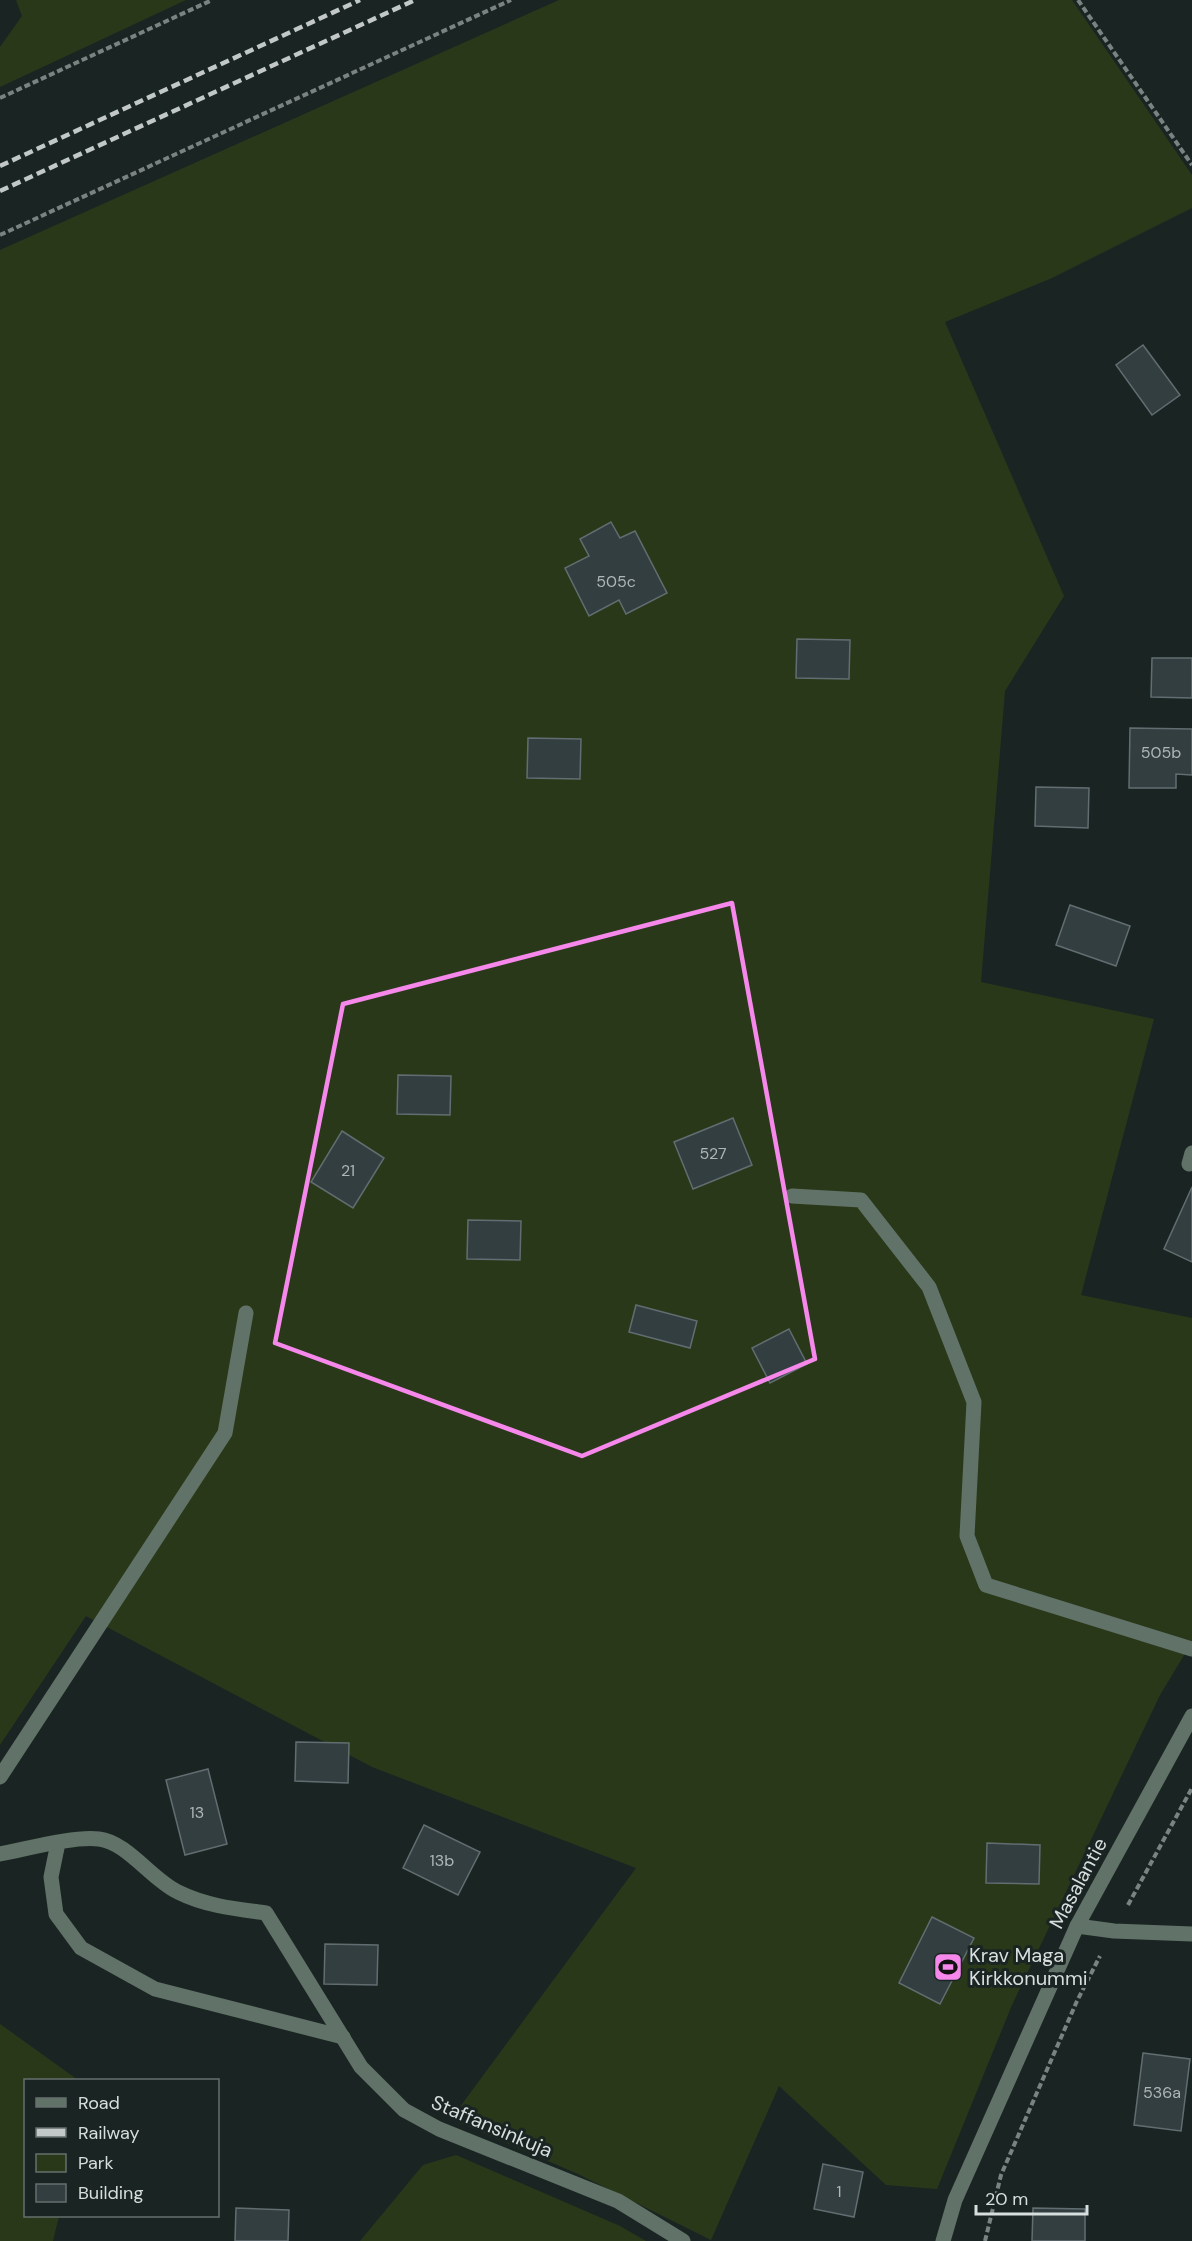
<svg xmlns="http://www.w3.org/2000/svg" width="1192" height="2241" font-family="'DM Sans',sans-serif">
<style>
.green{fill:#2a381a}
.building{fill:#333e41;stroke:#616d70;stroke-width:1.5}
.lines{fill:none;stroke-linecap:round;stroke-linejoin:round}
.path{stroke:#7a8382;stroke-width:4;stroke-dasharray:6 3;stroke-linecap:butt}
.minor{stroke:#617368;stroke-width:15}
.rail{stroke:#c1c8c7;stroke-width:4.5;stroke-dasharray:9 4.5;stroke-linecap:butt}
.marked{fill:none;stroke:#f688ec;stroke-width:4.5;stroke-linejoin:round}
.labels{text-anchor:middle;dominant-baseline:central;stroke-width:6;stroke-linejoin:round;paint-order:stroke}
.number-label{font-size:16px;fill:#aeb6b6}
.street-label{font-size:20px;fill:#d7dedd;stroke:#1a2523}
.poi-label{font-size:20px;fill:#d7dedd;stroke:#1a2523;text-anchor:start}
</style>
<rect width="100%" height="100%" fill="#1a2523"/>
<g class="green">
<path d="M16,0h170l-186,87v-40l22,-31z"/>
<path d="M559,0h513l120,175v33l-140,70 -107,44 119,274 -59,95 -24,291 173,37 -73,276 111,23v324l-32,53 -148,310 -75,184 -51,-4 -107,-99 -68,154 -133,-66 -127,-55 185,-251 -264,-101 -286,-151 -86,129v-1495z"/>
<path d="M0,2024l78,56h-52v136h33l-6,25h-53z"/>
<path d="M456,2155l164,71 26,15h-286l63,-76z"/>
</g>
<g class="building">
<path d="M1143,345l37,50 -28,20 -36,-50z"/>
<path d="M611,522l9,16 15,-7 32,62 -41,21 -7,-14 -30,16 -24,-48 24,-12 -9,-17z"/>
<path d="M797,639l53,1 -1,39 -53,-1z"/>
<path d="M1152,658h40v40l-41,-1z"/>
<path d="M1130,728l62,1v46l-16,-1v14h-47z"/>
<path d="M528,738l53,1 -1,40 -53,-1z"/>
<path d="M1036,787l53,1 -1,40 -53,-2z"/>
<path d="M1070,905l60,21 -14,40 -60,-21z"/>
<path d="M398,1075l53,1 -1,39 -53,-1z"/>
<path d="M733,1118l19,47 -59,24 -19,-47z"/>
<path d="M342,1131l42,27 -31,50 -42,-26z"/>
<path d="M1192,1187v75l-28,-13z"/>
<path d="M468,1220l53,1 -1,39 -53,-1z"/>
<path d="M636,1305l61,16 -7,27 -61,-16z"/>
<path d="M789,1329l18,35 -37,19 -18,-35z"/>
<path d="M296,1742l53,1 -1,40 -53,-2z"/>
<path d="M208,1769l19,75 -42,11 -19,-75z"/>
<path d="M424,1825l56,27 -22,43 -55,-27z"/>
<path d="M987,1843l53,2 -1,39 -53,-1z"/>
<path d="M932,1917l42,21 -34,66 -41,-21z"/>
<path d="M325,1944l53,1 -1,40 -53,-1z"/>
<path d="M1143,2053l47,6 -9,72 -47,-6z"/>
<path d="M823,2164l40,8 -9,45 -40,-8z"/>
<path d="M236,2208l53,2 -1,31h-53z"/>
<path d="M1033,2208l52,1v32h-53z"/>
</g>
<g class="lines">
<g class="path">
<path d="M1078,0l114,165"/>
<path d="M0,98l212,-98"/>
<path d="M0,235l511,-235"/>
<path d="M1128,1905l64,-117"/>
<path d="M985,2241l16,-66 76,-174 23,-45"/>
</g>
<g class="minor">
<path d="M1189,1164l3,-11"/>
<path d="M792,1196l69,4 68,87 45,115 -7,134 19,49 206,64"/>
<path d="M0,1777l225,-344 21,-120"/>
<path d="M58,1843l-7,34 5,37 25,34 74,41 188,48"/>
<path d="M0,1854c27,-5 73,-18 99,-15 28,3 53,41 79,53 28,14 58,17 88,21l95,154 43,43 35,19 179,72 65,40"/>
<path d="M1077,1926l37,5 78,3"/>
<path d="M943,2241l12,-41 122,-274 115,-210"/>
</g>
<g class="rail">
<path d="M0,166l360,-166"/>
<path d="M0,191l415,-191"/>
</g>
</g>
<path class="marked" d="M732,903l83,456 -233,97 -307,-113 68,-339z"/>
<defs>
<g id="stadium-square" transform="scale(1.5)"><rect x="-9" y="-9" width="18" height="18" rx="4" fill="#f688ec" stroke="#1a2523"/><path d="M0-5a6.5 5 0 1 0 0 10a6.5 5 0 1 0 0-10ZM-3.5-1.8h7v3.6h-7Z" fill="#111"/></g>
</defs>
<g fill-rule="evenodd">
<use href="#stadium-square" x="948" y="1967"/>
</g>
<g class="labels">
<g class="number-label">
<text x="616" y="581">505c</text>
<text x="1161" y="752">505b</text>
<text x="713" y="1153">527</text>
<text x="348" y="1170">21</text>
<text x="197" y="1812">13</text>
<text x="442" y="1860">13b</text>
<text x="1162" y="2092">536a</text>
<text x="839" y="2191">1</text>
</g>
<g class="street-label">
<text transform="translate(1078 1883) rotate(-62)">Masalantie</text>
<text transform="translate(492 2126) rotate(23)">Staffansinkuja</text>
</g>
<g class="poi-label">
<text x="969" y="1955">Krav Maga<tspan x="969" dy="23">Kirkkonummi</tspan></text>
</g>
</g>
<rect x="24" y="2079" width="195" height="138" fill="#1a2523" stroke="#666f6d" stroke-width="1.5"/>
<rect x="36" y="2098" width="30" height="9" fill="#617368" stroke="#666f6d" stroke-width="1.5"/>
<text x="78" y="2109" font-size="18" fill="#d7dedd">Road</text>
<rect x="36" y="2128" width="30" height="9" fill="#c1c8c7" stroke="#666f6d" stroke-width="1.5"/>
<text x="78" y="2139" font-size="18" fill="#d7dedd">Railway</text>
<rect x="36" y="2154" width="30" height="18" fill="#2a381a" stroke="#666f6d" stroke-width="1.5"/>
<text x="78" y="2169" font-size="18" fill="#d7dedd">Park</text>
<rect x="36" y="2184" width="30" height="18" fill="#333e41" stroke="#666f6d" stroke-width="1.5"/>
<text x="78" y="2199" font-size="18" fill="#d7dedd">Building</text>
<path d="M976 2205v9h111v-9" fill="none" stroke="#d7dedd" stroke-width="3"/>
<text x="985" y="2205" font-size="18" fill="#d7dedd" stroke="#1a2523" stroke-width="4.5" paint-order="stroke">20 m</text>
</svg>
